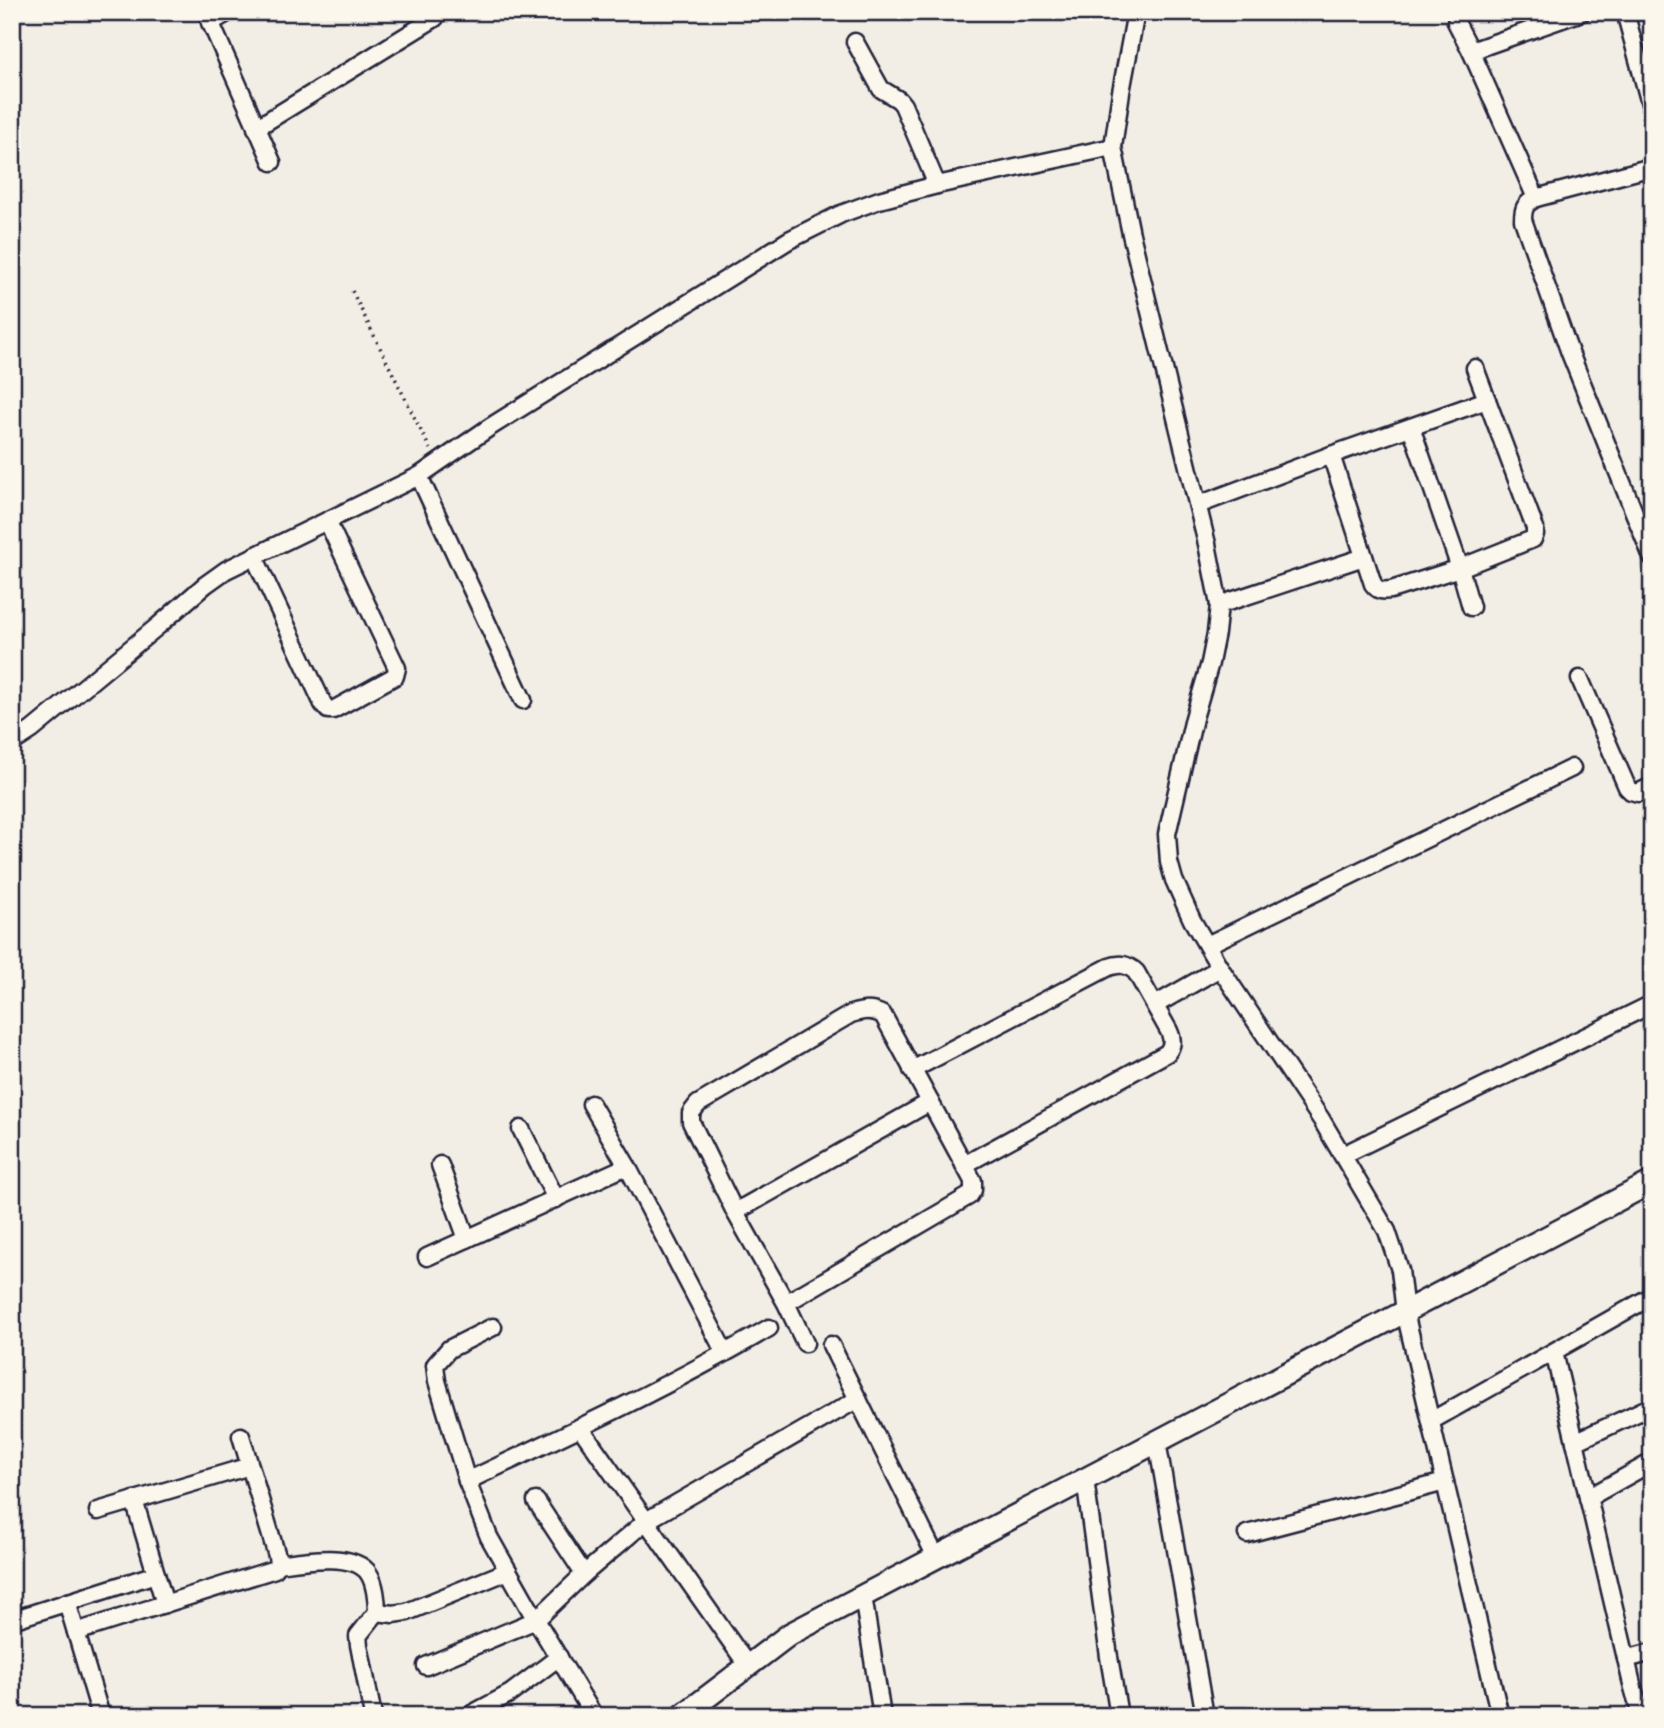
<svg xmlns="http://www.w3.org/2000/svg" width="1664" height="1728" font-family="Delius,sans-serif">
<style>
.lines{fill:none;stroke-linecap:round;stroke-linejoin:round}
.street-casing{stroke:#22223b;stroke-width:21}
.secondary-casing{stroke:#22223b;stroke-width:26}
.path{stroke:#22223b;stroke-width:3.5;stroke-dasharray:2 5;stroke-linecap:butt}
.street{stroke:#fbf7ec;stroke-width:16}
.secondary{stroke:#fbf7ec;stroke-width:21}
</style>
<rect width="100%" height="100%" fill="#f2eee5"/>
<filter id="ink" filterUnits="userSpaceOnUse"><feTurbulence type="fractalNoise" baseFrequency=".0143" numOctaves="2"/><feDisplacementMap in="SourceGraphic" scale="14" xChannelSelector="R" yChannelSelector="G"/><feConvolveMatrix kernelMatrix="1 2 1 2 8 2 1 2 1" color-interpolation-filters="sRGB"/></filter>
<g filter="url(#ink)">
<g class="lines">
<g class="street-casing">
<g id="street">
<path d="M206,12l66,150"/>
<path d="M1136,12l-15,80 -8,55 18,87 76,310 12,61 -3,28 -6,30 -16,55 -27,116 2,28 5,18 18,40 28,48 101,151 66,112 13,39 5,42 95,404"/>
<path d="M1625,12l27,99"/>
<path d="M1456,22l15,29 65,147"/>
<path d="M210,23l19,-11"/>
<path d="M855,42l26,47 18,11 4,5 34,80"/>
<path d="M1471,51l111,-39"/>
<path d="M256,128l179,-110"/>
<path d="M1652,167l-116,31c-11,6 -13,10 -13,22l47,133 82,204"/>
<path d="M1411,427l49,141 11,39"/>
<path d="M1331,455l42,129c5,7 9,7 18,6l69,-22 73,-29 2,-5v-6l-60,-160"/>
<path d="M419,476l104,224"/>
<path d="M1198,505l133,-50 156,-55"/>
<path d="M254,556l69,148 5,6h5l62,-34 2,-8 -70,-147"/>
<path d="M1219,605l145,-48"/>
<path d="M1580,679l47,108 4,4 7,2 14,-7"/>
<path d="M12,743l20,-13 126,-104 47,-41 21,-15 193,-94 71,-49 299,-187 52,-26 38,-14 58,-15 176,-38"/>
<path d="M1207,945l365,-177"/>
<path d="M1155,1005l65,-37"/>
<path d="M912,1070l197,-103c11,-4 18,-3 27,5l33,59c4,9 4,14 -2,22l-203,112"/>
<path d="M591,1104l36,62 98,187"/>
<path d="M521,1129l35,70"/>
<path d="M1343,1155l309,-151"/>
<path d="M440,1165l27,74"/>
<path d="M735,1212l195,-110"/>
<path d="M427,1257l200,-91"/>
<path d="M786,1303l183,-107 4,-6v-9l-90,-166c-12,-6 -19,-5 -32,-1l-153,90 -7,9v9l3,6 41,84 51,91 19,40"/>
<path d="M493,1327l-44,22 -14,16 2,16 30,100 22,56 47,83 58,96"/>
<path d="M831,1345l105,212"/>
<path d="M1554,1352l78,332 9,32"/>
<path d="M1431,1421l221,-125"/>
<path d="M580,1427l168,239"/>
<path d="M1157,1441l48,275"/>
<path d="M1575,1442l77,-36"/>
<path d="M1085,1479l24,178 10,59"/>
<path d="M467,1481c102,-48 205,-96 302,-153"/>
<path d="M1588,1498l64,-36"/>
<path d="M134,1500l31,104"/>
<path d="M536,1501l48,73"/>
<path d="M98,1511l152,-45"/>
<path d="M1247,1534l198,-52"/>
<path d="M278,1564c22,-3 77,-13 91,10 6,9 8,27 8,38l-19,24 1,9 14,71"/>
<path d="M863,1596l19,120"/>
<path d="M67,1602l34,114"/>
<path d="M377,1612l16,2 14,-2 101,-41"/>
<path d="M12,1620l144,-46"/>
<path d="M76,1632l199,-63 3,-5 -1,-8 -36,-120"/>
<path d="M1626,1659l26,-7"/>
<path d="M426,1666l110,-46 48,-46 62,-53 212,-122"/>
<path d="M468,1716l43,-23 48,-36"/>
</g>
</g>
<g class="secondary-casing">
<path id="secondary" d="M682,1716l108,-82 862,-452"/>
</g>
<path class="path" d="M352,291l78,158"/>
<use href="#street" class="street"/>
<use href="#secondary" class="secondary"/>
</g>
</g>
<rect width="1664" height="1728" fill="none" stroke="#fbf7ec" stroke-width="42"/>
<rect x="21" y="21" width="1622" height="1686" fill="none" stroke="#22223b" stroke-width="2.5" filter="url(#ink)"/>
</svg>
